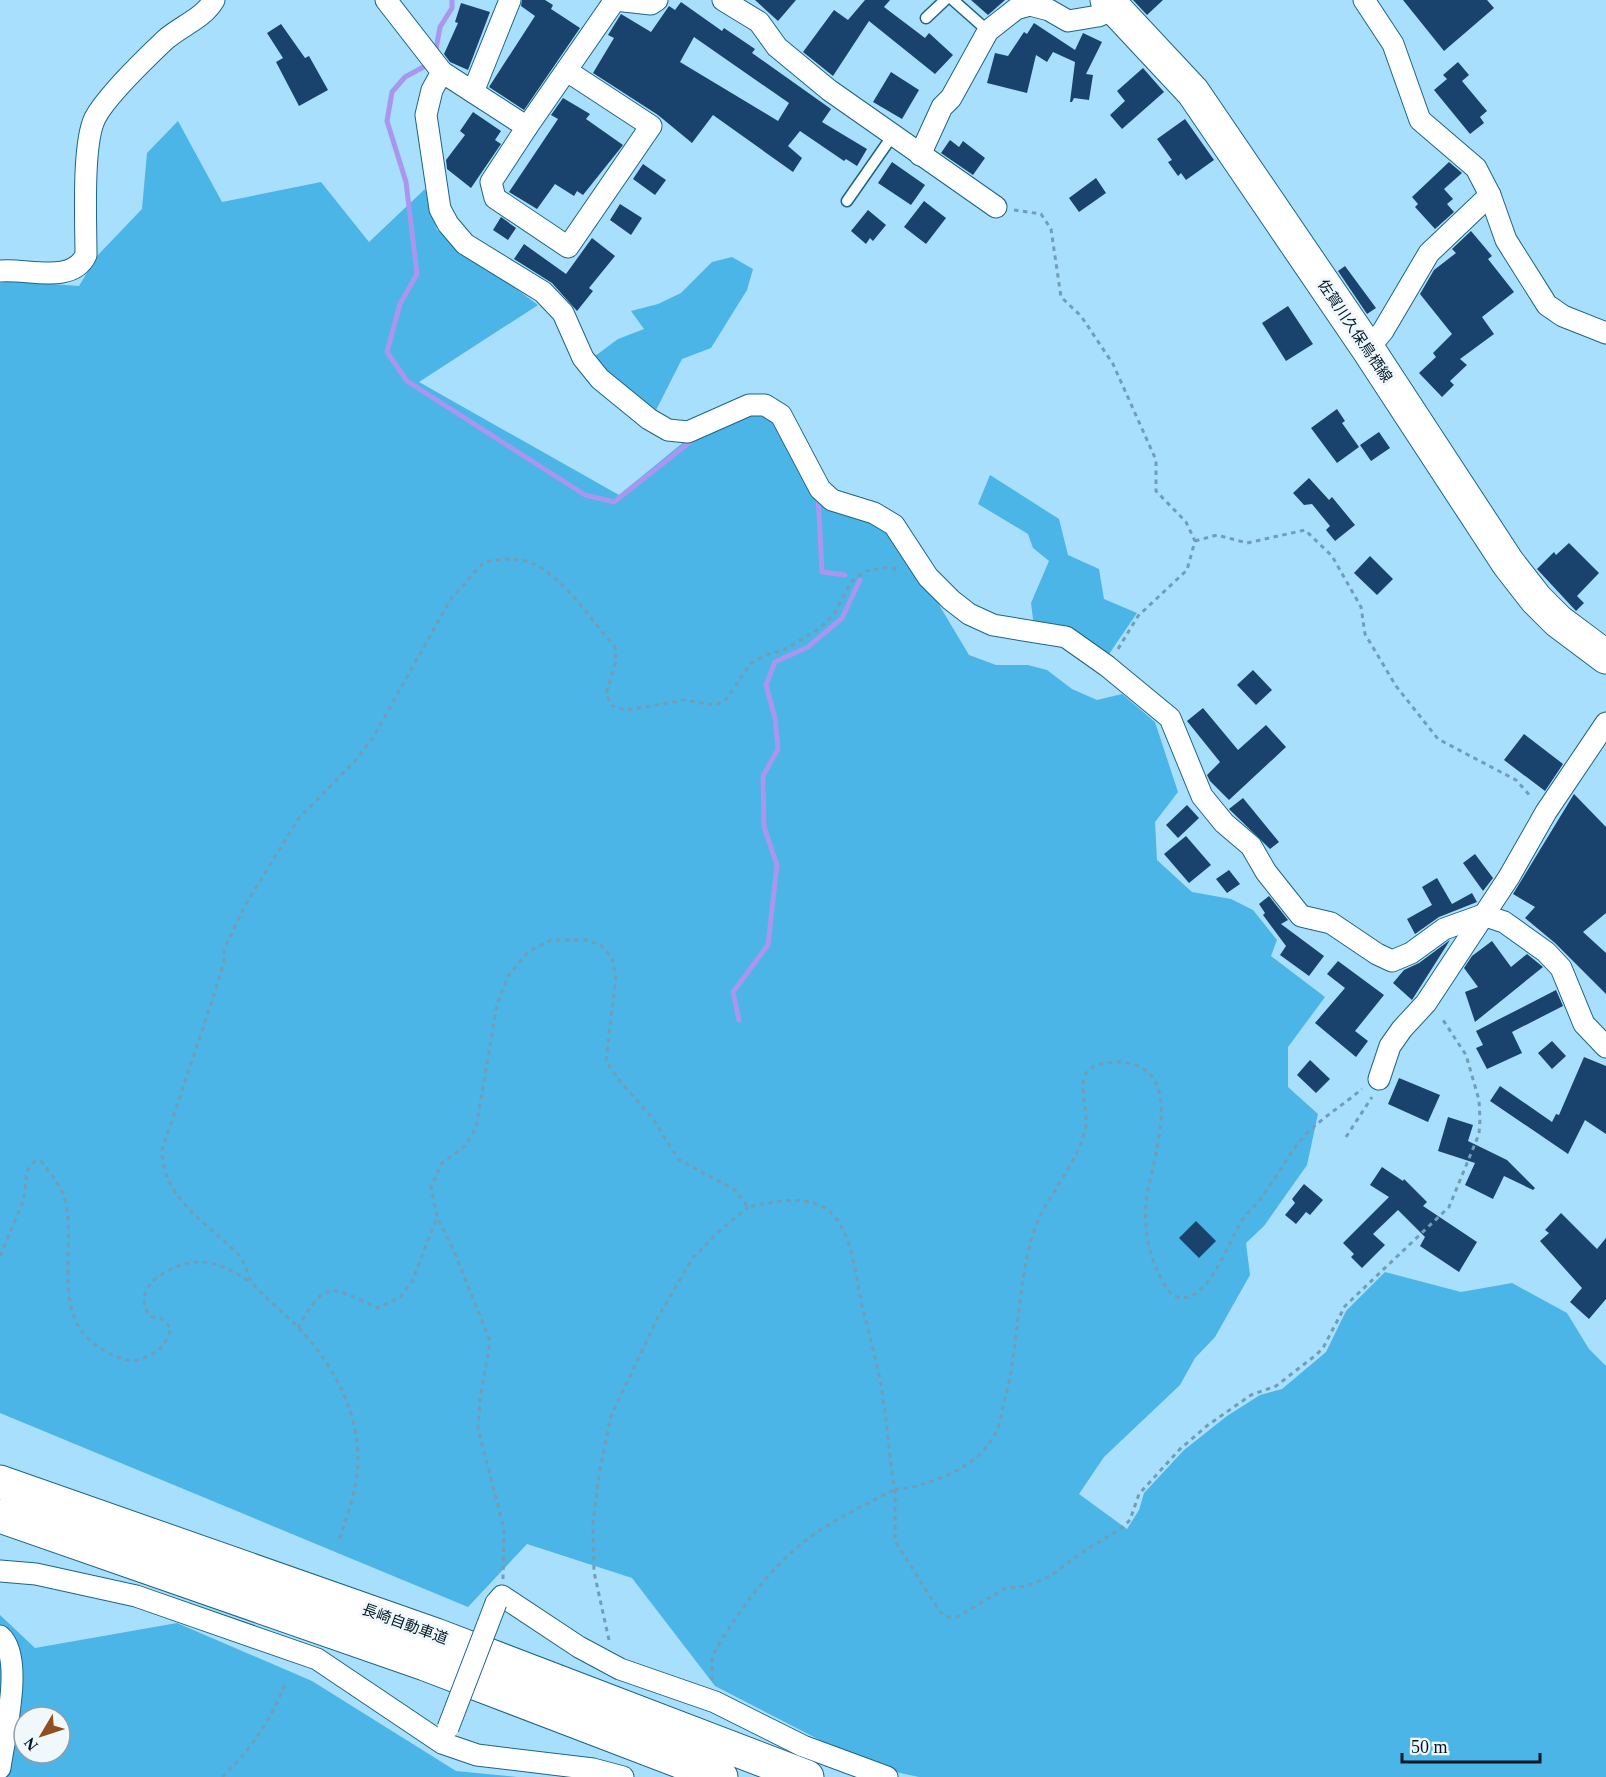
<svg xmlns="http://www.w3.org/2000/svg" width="1606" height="1777" font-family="'Times New Roman','Noto Sans JP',serif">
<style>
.green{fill:#4bb5e7;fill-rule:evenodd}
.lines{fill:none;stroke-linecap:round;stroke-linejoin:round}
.stream{stroke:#a896ef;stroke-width:5}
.building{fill:#19426d;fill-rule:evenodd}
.service-casing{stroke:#1c6586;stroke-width:13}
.minor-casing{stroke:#1c6586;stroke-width:23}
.primary-casing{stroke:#1c6586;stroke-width:35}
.motorway-casing{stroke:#1c6586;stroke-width:35}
.path{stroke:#719eb6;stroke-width:3;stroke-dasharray:4.5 4.5;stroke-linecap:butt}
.service{stroke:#fff;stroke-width:10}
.minor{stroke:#fff;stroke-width:21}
.primary{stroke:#fff;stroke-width:33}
.motorway{stroke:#fff;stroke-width:33}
.minor-bridge-casing{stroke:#1c6586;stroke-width:23;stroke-linecap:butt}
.minor-bridge{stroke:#fff;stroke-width:21}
.labels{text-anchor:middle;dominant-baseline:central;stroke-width:6;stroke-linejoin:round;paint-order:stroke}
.street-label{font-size:15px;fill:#001826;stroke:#f1f8fc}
</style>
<rect width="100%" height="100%" fill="#a8dffc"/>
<g class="green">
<path d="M178,121l44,81 99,-20 48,60 56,-53 12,41 101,75 -119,77 200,113 66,-54 71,-27 20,9 42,80 64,22 50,68 37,62 27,10h32l19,5 25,19 25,11 25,-6 33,28 23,70 -23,30 2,38 35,32 39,7 22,11 24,30 -6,16 54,41 -37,50v40l30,27 -11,51 -43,61 -18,17 4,32 -35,62 -20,21 -15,27 -76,72 -25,37 48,35 12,-19 5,-17 40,-43 43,-34 33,-21 22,-6 44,-37 20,-41 39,-39 76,20 51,-9 55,30 22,36 17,17v411h-687l-47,-10 -157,-81 -83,-108 -105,-34 -59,63 -468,-194v-1130l11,-2 68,5 18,-30 45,-47 5,-56z"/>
<path d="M732,257l21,12 -6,21 -36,58 -29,11 -28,55 -63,-55 27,-20 26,-10 -13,-18 27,-7 23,-11 31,-31z"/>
<path d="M990,475l69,44 9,36 31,14 5,30 33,14 -30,44 -73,-30 -3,-24 18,-42 -16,-13 -5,-14 -50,-30z"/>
<path d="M0,1615l35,33 142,-25 135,58 144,90 61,6h-517zM24,1717h36v36h-36z"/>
</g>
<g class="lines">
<g class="stream">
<path d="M436,49l4,-22 12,-19v-8"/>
<path d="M429,64l-24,13 -13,15 -5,29 19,61 11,92 -17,30 -13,48 20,29 178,114 29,7 81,-64"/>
<path d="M818,495l4,77 23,3"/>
<path d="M739,1020l-6,-28 35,-47 9,-80 -13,-38 -1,-51 15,-27 -3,-31 -9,-33 9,-23 33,-15 34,-29 18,-38"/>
</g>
</g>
<g class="building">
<path d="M522,0h23l8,5 -2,4 29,19 -56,82 -35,-23 46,-71 -14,-10z"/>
<path d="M755,0h41l-18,21z"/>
<path d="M865,0h25l-6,7 41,31 4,-5 24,22 -18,19 -66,-53 -36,55 -30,-24 31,-42 14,10z"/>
<path d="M971,0h34l-17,15z"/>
<path d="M1133,0h30l-16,15z"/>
<path d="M1403,0h84l7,8 -50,43z"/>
<path d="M681,2l41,29 2,-3 31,21 -3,4 79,56 -9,13 45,27 -10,17 -11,-7 -2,2 -44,-30 -12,15 14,12 -9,14 -80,-57 -21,28 -34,-28 -65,-42 21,-35 -6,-3 13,-21 30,18 18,-26 6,4zM694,37l95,66 -11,18 -98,-59z"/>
<path d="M461,3l29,9 -22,58 -18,-8 -6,-8 14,-31 -3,-1z"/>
<path d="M1034,23l41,27 8,-17 19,9 -16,32 7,1 -4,25 -15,-2 -2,4h-2l5,-40 -22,-10 -6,10 -11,-7 -9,38 -40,-10 8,-30 13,3 16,-24 3,2z"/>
<path d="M281,24l24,34 4,-2 19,34 -29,16 -23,-44 7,-4 -16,-25z"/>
<path d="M1458,62l11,13 -7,6 25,30 -7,6 4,6 -14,11 -36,-44 13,-11 -4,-4z"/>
<path d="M1143,68l21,24 -42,37 -12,-14 15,-14 -8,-10z"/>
<path d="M891,72l28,18 -17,29 -29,-17z"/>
<path d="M563,98l27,16 -4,5 37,26 -40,50 -6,-4 -3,5 -19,-12 -18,25 -28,-17 49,-73 -7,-4z"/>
<path d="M473,112l28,19 -6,9 6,4 -30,44 -24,-19 -1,-9 19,-25 -5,-4z"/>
<path d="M1185,119l29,41 -28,20 -5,-7 -3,3 -10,-14 4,-2 -15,-21z"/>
<path d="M950,140l9,7 4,-6 22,17 -12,17 -32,-22z"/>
<path d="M892,162l33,23 -14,20 -33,-22z"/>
<path d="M1449,162l13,11 -18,16 9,10 -6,5 7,8 -19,17 -20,-22 3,-3 -6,-7z"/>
<path d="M643,164l23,16 -11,15 -22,-16z"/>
<path d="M1096,178l10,15 -27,19 -10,-14z"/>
<path d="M924,201l22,17 -20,26 -22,-17z"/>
<path d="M620,204l22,14 -11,17 -21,-15z"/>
<path d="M868,210l18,15 -13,16 -3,-3 -4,6 -15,-13z"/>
<path d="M501,217l15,11 -8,12 -15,-10z"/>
<path d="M1471,231l21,25 -4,3 26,33 -32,25 12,17 -34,25 7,6 -17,16 4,4 -12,12 -23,-24 17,-16 -3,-4 19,-19 -32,-40 14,-24 22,-17 -4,-4z"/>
<path d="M592,238l23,18 -26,32 4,3 -16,20 -25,-28 -38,-24 10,-15 42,30z"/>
<path d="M1345,266l31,42 -9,6 -29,-43z"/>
<path d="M1288,306l25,38 -27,17 -24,-38z"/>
<path d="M1337,409l8,12 -3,2 17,24 -22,16 -26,-35z"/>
<path d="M1379,432l11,16 -19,13 -11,-16z"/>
<path d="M1309,478l20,22 3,-3 23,28 -20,16 -9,-11 4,-4 -18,-22 -8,1 -11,-12z"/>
<path d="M1569,543l30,30 -22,23 7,7 -8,8 -39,-42 17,-17 2,3z"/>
<path d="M1370,556l23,23 -16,16 -23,-22z"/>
<path d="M1253,670l19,20 -16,15 -19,-20z"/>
<path d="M1203,708l35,42 28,-25 20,22 -57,53 -19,-19 -3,-6 13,-13 -33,-41z"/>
<path d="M1524,734l39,30 -18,27 -41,-31z"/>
<path d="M1574,794l32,33v86l-23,19 23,21v41l-51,-51 -30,-25 10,-11 -22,-13z"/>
<path d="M1243,798l36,44 -9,7 -41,-40z"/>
<path d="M1187,805l12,13 -21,20 -12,-13z"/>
<path d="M1186,836l25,29 -22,18 -25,-29z"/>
<path d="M1475,854l18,24 -10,13 -20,-28z"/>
<path d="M1229,870l11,14 -13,9 -11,-14z"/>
<path d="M1437,878l15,26 20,-11 5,9 -38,15 -24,17 -8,-15 25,-14 -10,-18z"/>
<path d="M1269,896l19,24 -7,4 43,32 -15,20 -29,-21 6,-9 -23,-31 2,-2 -6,-9z"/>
<path d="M1450,940l-38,60 -19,-17 11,-13 15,-7z"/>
<path d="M1492,941l19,26 16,-13 16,13 -68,55 -10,-30 13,-5 -14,-19 8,-12z"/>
<path d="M1338,961l46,34 -29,36 13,10 -12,16 -41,-34 30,-35 -18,-14z"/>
<path d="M1556,990l7,16 -51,26 10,21 -35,16 -11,-21 7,-3 -7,-14z"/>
<path d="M1552,1041l14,15 -14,13 -14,-16z"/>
<path d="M1584,1057l22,9v68l-21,-14 -17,34 -78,-53 10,-15 52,36 4,-8 3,1z"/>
<path d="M1310,1060l20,19 -14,14 -19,-18z"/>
<path d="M1399,1078l41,17 -12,27 -40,-18z"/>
<path d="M1448,1117l25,8 -5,16 39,19 28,28 -2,2 -29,-14 -11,23 -28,-14 10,-22 -37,-12z"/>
<path d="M1382,1167l21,14 1,-2 23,23 -4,4 54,36 -18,30 -39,-26 5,-9 -27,-27 -25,24 12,11 -23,23 -11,-11 3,-3 -11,-11 46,-46 -19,-12z"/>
<path d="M1304,1184l19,16 -13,15 -4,-3 -10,12 -11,-9 10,-12 -3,-4z"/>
<path d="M1561,1213l36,36 9,-11v61l-17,20 -19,-17 12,-14 -42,-47 9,-8 -4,-3z"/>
<path d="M1196,1221l20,20 -17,17 -20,-20z"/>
</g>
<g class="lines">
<g class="service-casing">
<g id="service">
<path d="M953,0l35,31"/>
<path d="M926,18l19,-18"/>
<path d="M847,201l46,-66"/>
</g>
</g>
<g class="minor-casing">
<g id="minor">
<path d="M386,0l56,72 -10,18 -6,25 14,94 8,15 17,20 78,48 20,21 20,45 17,21 49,40 19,11 20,2 61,-27h16l16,10 39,74 12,11 42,13 20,12 34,52 23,23 18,14 24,11 73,12 41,29 63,52 32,78 22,27 27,23 15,26 35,44 30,7 46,31 15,7 19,-8 33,-24 39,-14 21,7 42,30 15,16 23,56 22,23"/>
<path d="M723,0l36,22 18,25 52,43 167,117"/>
<path d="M1364,0l29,44 27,76 56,48 14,27 16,45 41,65 16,11 43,17"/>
<path d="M442,72l85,55 -36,55 4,16 73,49 83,-121 -84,-55"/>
<path d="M473,92l37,-92"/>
<path d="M527,127l88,-127 36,4 6,-4"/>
<path d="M920,155l22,-48 9,-9 37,-67 28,-22 14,-4 19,5 19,11 30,-5 17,-7"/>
<path d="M0,271c27,-3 72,14 86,-16 0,-31 -4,-111 9,-137 12,-23 51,-60 70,-78 17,-15 38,-21 49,-40"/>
<path d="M1368,349l15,-18 46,-78 61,-58"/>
<path d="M1379,1079l11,-33 12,-17 24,-26 83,-126 37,-65 60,-89"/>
<path d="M0,1571l36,3 100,22 181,63 125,84 35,12 116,14 30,8"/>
<path d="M496,1603l6,-7 77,51 41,22 95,33 88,44 84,31"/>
<path d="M0,1636c25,21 4,101 0,132"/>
</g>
</g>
<g class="primary-casing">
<path id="primary" d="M1107,0l86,92 175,257 140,214 28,36 22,22 48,36"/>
</g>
<g class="motorway-casing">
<g id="motorway">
<path d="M0,1482l436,153 371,142"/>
<path d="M0,1516l425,148 296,113"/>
</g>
</g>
<g class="path">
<path d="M1014,210l27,4 10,15 10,68 20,19 32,48 43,96v31l30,31 9,19 -8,29 -49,46 -20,33"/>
<path d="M1195,541l22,-6 30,8 58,-13 27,26 29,51 4,27 31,52 42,53 78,41 16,18"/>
<path d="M1346,1137l26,-40"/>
<path d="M0,1256l24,-57 3,-28 8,-10h6c10,14 22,26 25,43 10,53 -18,118 41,148 10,6 23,11 35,7 17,-7 24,-14 29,-31l-10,-10 -10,-1c-25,-30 23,-55 48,-55 20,0 36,10 51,20"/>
<path d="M298,1328c28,-51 33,-41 80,-20l22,-11 12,-15 25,-65"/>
<path d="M895,1489v52l45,71 8,5h9l49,-29 21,-2 23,-10 31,-23 42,-26 7,-7 9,-26 41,-45 28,-24 43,-30 25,-9 40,-31 7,-7 22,-42 104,-99 30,-73 1,-14 -1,-20 -13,-45 -25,-38"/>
<path d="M340,1539c4,-16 11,-32 14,-48 15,-62 -15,-121 -57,-165 -14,-14 -30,-26 -43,-41 -8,-9 -8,-23 -17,-32 -30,-30 -75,-55 -75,-103l49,-146 13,-42v-12l20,-43 55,-89 58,-59 17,-23 76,-136 34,-38c16,-3 35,-5 50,2 33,17 57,56 81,83l1,14 -10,33 6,12 14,4 59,-10 29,5 11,-4 26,-38 17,-9 16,-4 36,-22 14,-14 17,-32 14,-11 23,-4 11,3"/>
<path d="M503,1579l1,-50 -26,-100 2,-29 10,-59 -36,-90 -17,-34 -6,-30 10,-23 24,-18 11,-18 21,-124 11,-28 21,-25 22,-11h35l15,5 11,13 4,18 -10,85 12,18 35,40 25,40 57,31 13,17c22,-5 56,-12 77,1 29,20 30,70 38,101 7,30 16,59 20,89 5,31 6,61 12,91 17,0 32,-6 48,-12 22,-9 42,-23 53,-45 4,-7 5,-17 7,-26 17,-57 13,-124 32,-178 13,-34 40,-61 50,-97 5,-17 -8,-46 2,-59 6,-8 20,-10 30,-10 75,2 33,99 29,141 -2,24 2,48 12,69 4,8 8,18 15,23 32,18 56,-55 68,-73 5,-8 12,-14 18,-21 14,-19 26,-40 40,-59 16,-20 43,-36 63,-53"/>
<path d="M609,1640l-15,-68 -1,-50 6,-48 12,-58 47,-99 34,-58 24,-25 32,-27"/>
<path d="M712,1680v-22l4,-9c28,-46 60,-90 106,-120 23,-15 49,-27 73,-40"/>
<path d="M222,1777c33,-32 46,-53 64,-95"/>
</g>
<use href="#service" class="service"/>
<use href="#minor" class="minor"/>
<use href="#primary" class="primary"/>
<use href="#motorway" class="motorway"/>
<g class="minor-bridge-casing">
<path id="minor-bridge" d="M448,1728l48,-125"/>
</g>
<use href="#minor-bridge" class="minor-bridge"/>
</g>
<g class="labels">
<g class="street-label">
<text transform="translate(1355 331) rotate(56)">佐賀川久保鳥栖線</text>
<text transform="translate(405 1624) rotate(20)">長崎自動車道</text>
</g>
</g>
<g transform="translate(42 1735) rotate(231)"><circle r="28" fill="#f1f8fc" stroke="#919ea6" stroke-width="1.5"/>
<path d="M0-4.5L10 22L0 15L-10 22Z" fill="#914e1e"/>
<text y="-9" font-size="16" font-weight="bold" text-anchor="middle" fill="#001826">N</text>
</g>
<path d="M1402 1753v9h138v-9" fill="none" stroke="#001826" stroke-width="3"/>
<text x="1411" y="1753" font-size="18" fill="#001826" stroke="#f1f8fc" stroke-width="4.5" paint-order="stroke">50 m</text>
</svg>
